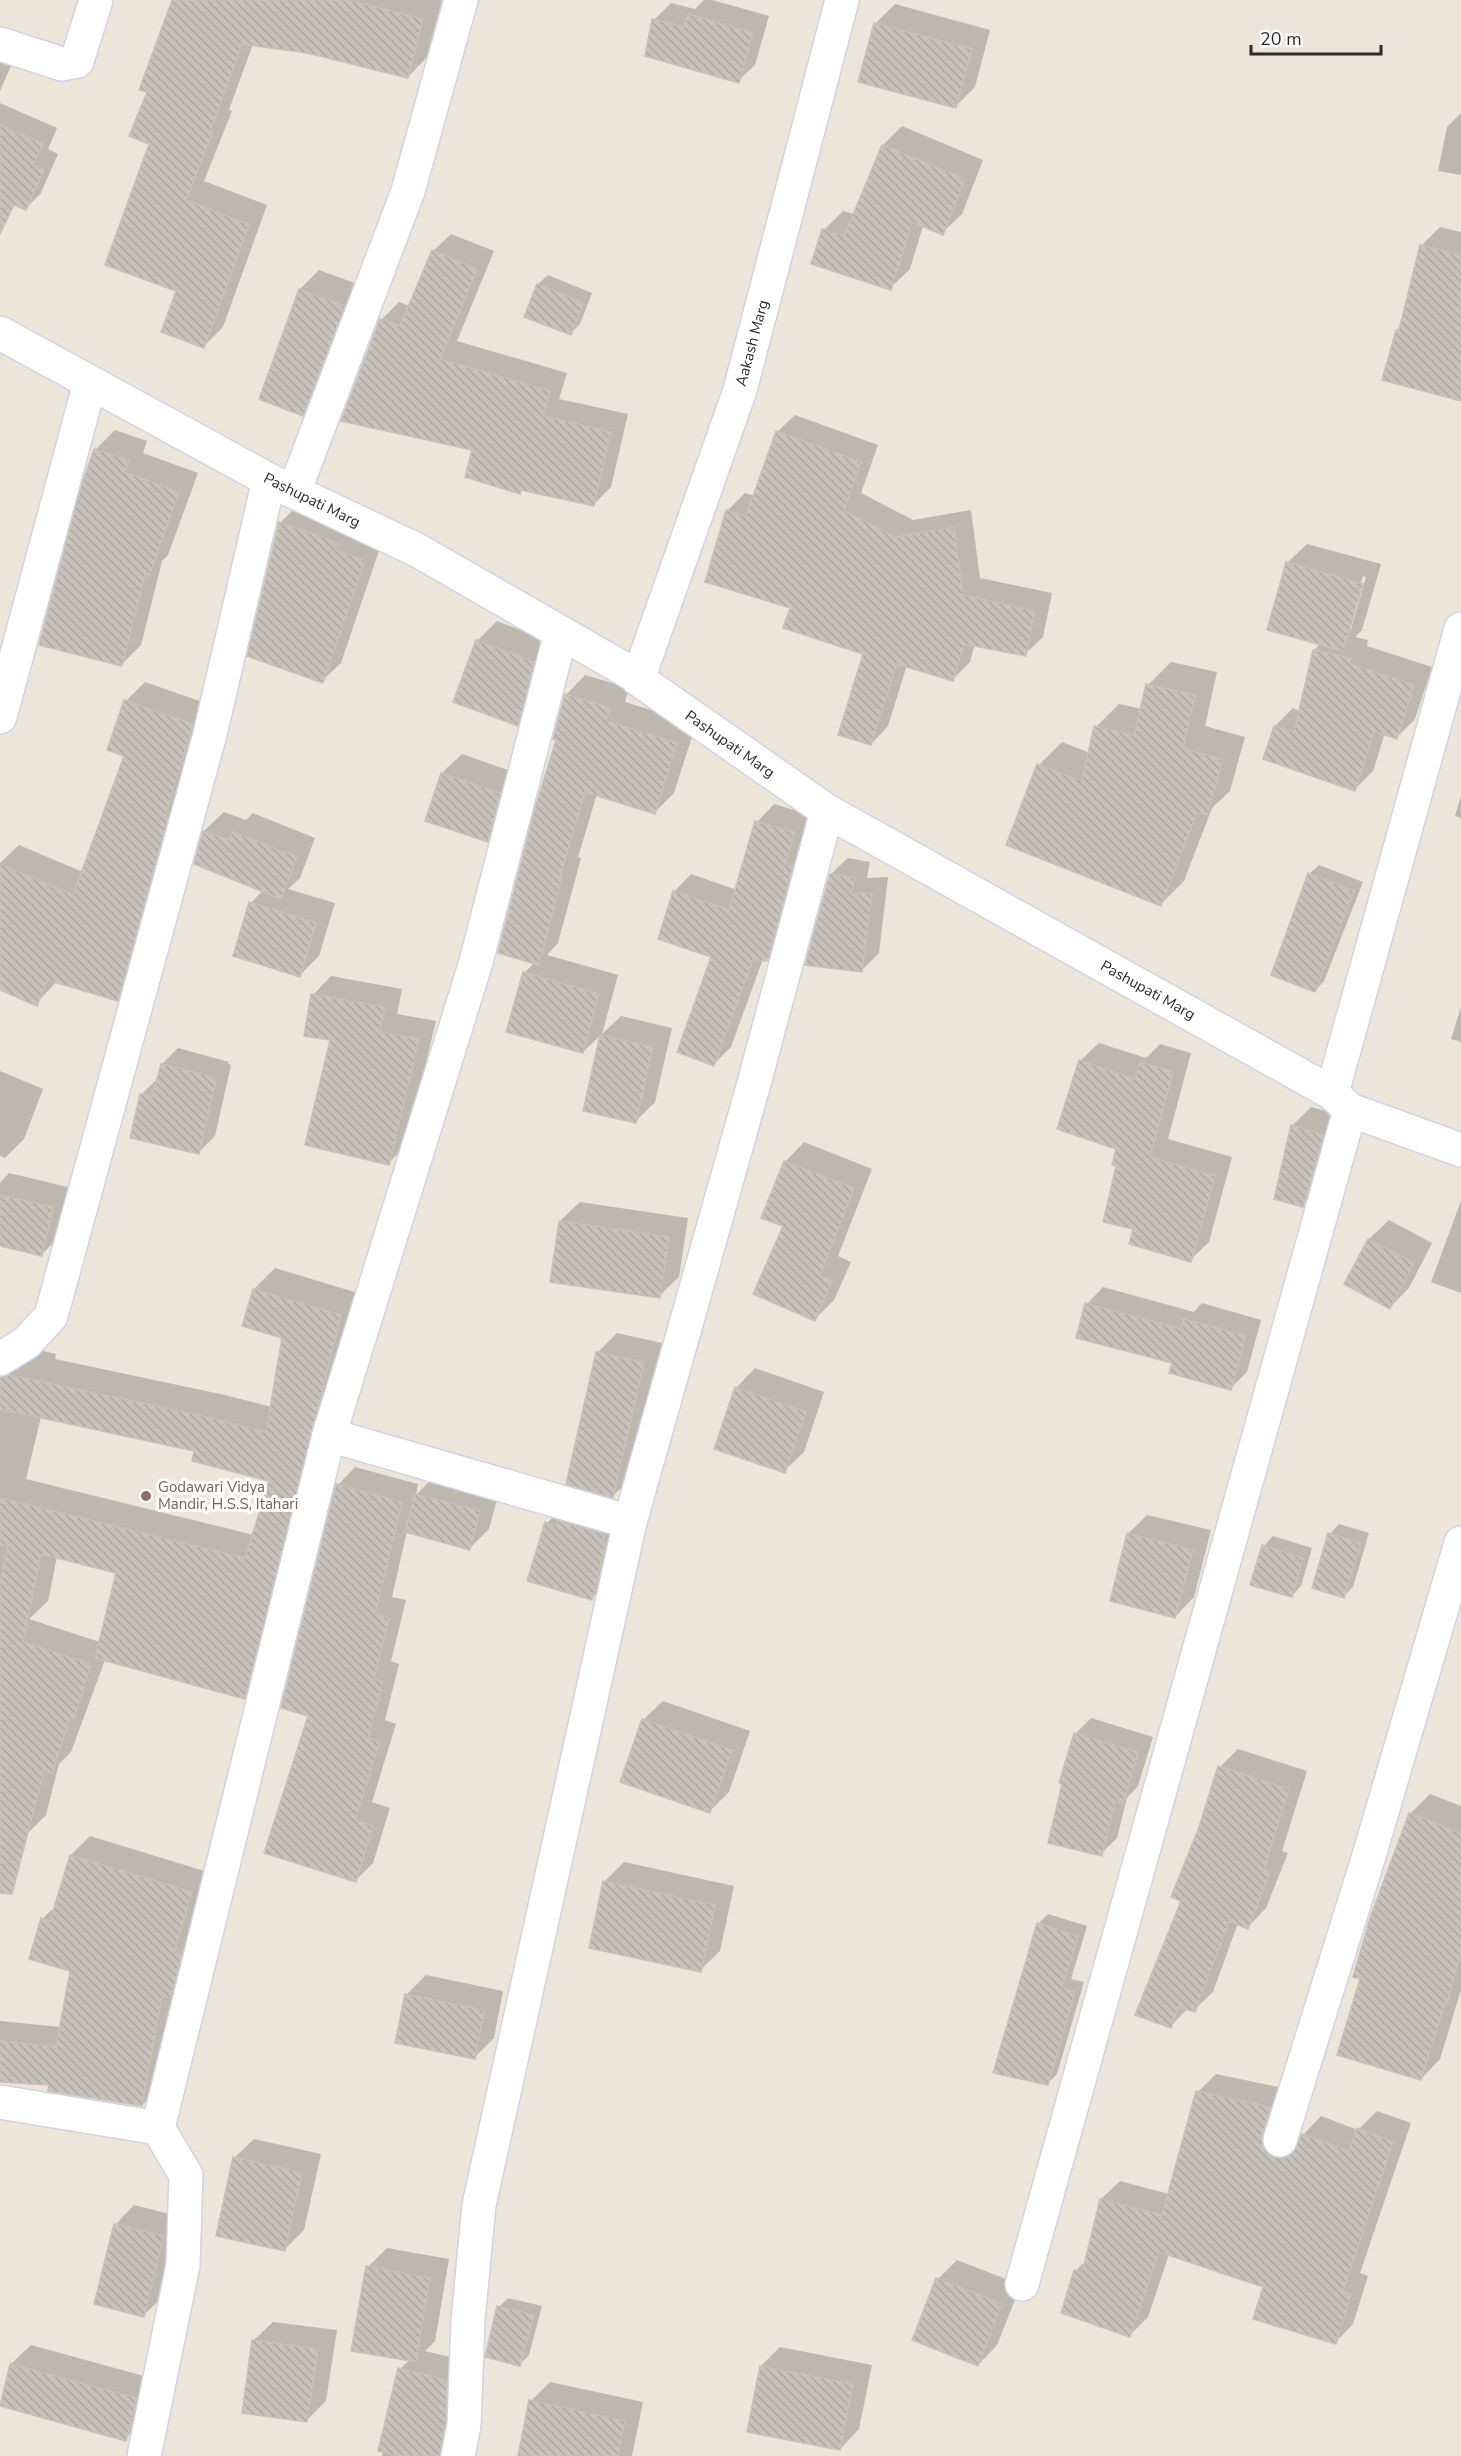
<svg xmlns="http://www.w3.org/2000/svg" width="1461" height="2456" font-family="'Nunito Sans',sans-serif">
<style>
.shadow{fill:#0003;fill-rule:evenodd}
.building{fill:url(#building-back-hatch);stroke:#c8c1b4;stroke-width:1.5}
.lines{fill:none;stroke-linecap:round;stroke-linejoin:round}
.minor-casing{stroke:#cfd3e4;stroke-width:36}
.minor{stroke:#fff;stroke-width:33}
.education-dot{fill:#8d6e63;stroke:#fff;stroke-width:2}
.labels{text-anchor:middle;dominant-baseline:central;stroke-width:6;stroke-linejoin:round;paint-order:stroke}
.street-label{font-size:15px;fill:#2a2a2a;stroke:#fff}
.education-label{font-size:15px;fill:#785e54;stroke:#fff;text-anchor:start}
</style>
<defs>
<pattern id="building-back-hatch" width="6" height="6" patternUnits="userSpaceOnUse" patternTransform="scale(1.5)"><rect width="6" height="6" fill="#c8c2ba"/><path d="M-1 5l2 2M0 0l6 6M5-1l2 2" fill="none" stroke="#aca7a0"/></pattern>
</defs>
<rect width="100%" height="100%" fill="#ede5da"/>
<g class="shadow">
<path d="M183,0h259l-15,57 -19,20 -101,-26 -54,-7 -24,66 3,1 -28,70 63,24 -44,122 -19,19 -26,-56 -27,-147z"/>
<path d="M704,0h8l57,16 -14,49 -17,16 -84,-61 17,-17 24,6z"/>
<path d="M895,4l95,26 -15,57 -19,19 -81,-82z"/>
<path d="M0,42l18,8 -18,41z"/>
<path d="M0,103l57,25 -9,21 10,5 -17,39 -15,15 -26,-11z"/>
<path d="M1461,113v62l-23,-4 9,-44z"/>
<path d="M902,126l81,34 -21,54 -20,19 -19,-7 -13,43 -20,19 -66,-58 19,-19 11,3 29,-69z"/>
<path d="M1440,227l21,5v167l-64,-69 4,-4 20,-80z"/>
<path d="M451,234l43,17 -37,90 110,32 -8,26 69,15 -17,73 -18,18 -70,-16 -3,3 -46,-43 -93,-129 18,-18 11,4 23,-55z"/>
<path d="M319,270l44,16 -41,108 -19,20 -42,-16 39,-109z"/>
<path d="M548,275l44,18 -12,31 -9,9 -33,-49z"/>
<path d="M795,415l83,30 -17,48 52,27 58,-10 9,68 72,15 -9,44 -18,17 -50,-10 -5,18 -18,18 -45,-15 -19,61 -17,18 -6,-91 -73,-46 -65,-96 18,-18 10,3 22,-64z"/>
<path d="M115,430l32,11 -4,12 55,20 -30,82 -6,6 -21,84 -20,20 -38,-177 13,-39z"/>
<path d="M299,504l83,38 -41,121 -19,18 -42,-158z"/>
<path d="M1307,544l74,20 -19,66 -7,7 13,3 -1,6 65,21 -17,52 -18,18 -12,-4 -12,38 -18,18 -80,-63 18,-18 7,3 14,-61 7,-7 -34,-80zM1363,576l3,1 -15,52h-3z"/>
<path d="M497,621l56,21 -16,63 -20,19 -40,-83z"/>
<path d="M1171,662l46,10 -12,54 40,11 -15,54 -18,17 -28,73 -23,23 -153,-60 31,-79 23,-23 28,11 6,-26 23,-23 23,5 6,-24z"/>
<path d="M585,675l44,13 -4,14 71,22 -22,69 -19,19 -58,-18 -19,63 3,1 -23,85 -11,12 71,20 -16,59 -19,18 -59,-79 11,-11 23,-223 8,-44z"/>
<path d="M145,682l66,23 -74,275 -20,19 -60,-18 -21,23 -36,-15v-126l19,-18 64,27 43,-117v-54z"/>
<path d="M462,754l57,20 -12,47 -20,20 -60,-21 15,-47z"/>
<path d="M1461,796v22l-6,-2z"/>
<path d="M774,804l37,11 -27,127 -17,18 -4,-1 -32,88 -17,17 -1,-108 -39,-64 17,-18 46,16 20,-68z"/>
<path d="M224,812l22,8 7,-7 62,25 -15,40 -12,11 47,14 -16,53 -19,19 -49,-72 12,-13 -67,-26 8,-33z"/>
<path d="M848,858l22,4 -3,16 21,-1 -9,76 -17,17 -31,-96z"/>
<path d="M1319,865l44,17 -39,99 -9,10 -6,-117z"/>
<path d="M331,976l71,13 -5,25 39,7 -30,124 -18,19 -75,-169z"/>
<path d="M1461,1007v35l-10,-3z"/>
<path d="M621,1016l51,12 -17,74 -19,19 -35,-86z"/>
<path d="M1099,1043l47,15 14,-14 31,9 -23,86 64,18 -23,85 -19,18 -55,-32 -17,-63v-17l-38,-87z"/>
<path d="M178,1048l51,14 -1,2 3,1 -16,71 -16,16 -58,-57 16,-16 5,-15z"/>
<path d="M0,1071l43,18 -19,50 -19,19 -5,-2z"/>
<path d="M1311,1107l31,8 -20,71 -19,19 -11,-79z"/>
<path d="M804,1142l68,27 -34,87 13,6 -17,38 -19,19 -30,-94v-63z"/>
<path d="M9,1173l63,15 -11,47 -19,19 -42,-10v-61z"/>
<path d="M1461,1201v92l-30,-11z"/>
<path d="M580,1202l108,16 -9,59 -20,19 -99,-75z"/>
<path d="M1389,1220l43,23 -23,45 -19,19 -44,-23 23,-45z"/>
<path d="M275,1268l86,26 -96,382 -21,21 -139,-37 -34,92 -12,12 -13,51 -19,19 -27,-7v-152l12,-36 16,-17 -28,-10v-236l20,-20 19,-6 17,4 -1,5 170,36 47,12 12,-70 -40,-12 10,-36zM41,1417l155,33 75,30 -17,55 -228,-56zM57,1557l61,14 -18,71 -71,-23 19,-18z"/>
<path d="M1103,1287l91,25 8,-9 59,17 -14,52 -17,17 -56,-27 -87,-58z"/>
<path d="M617,1333l45,10 -30,134 -19,19 -15,-144z"/>
<path d="M755,1368l69,24 -20,60 -20,19 -48,-83z"/>
<path d="M355,1467l63,17 -2,11 20,-20 63,17 -10,37 -19,19 -63,-17 -15,66 14,3 -15,61 8,3 -14,56 11,4 -24,78 18,6 -17,55 -17,17 -46,-165 28,-230z"/>
<path d="M566,1504l57,11 -12,64 -20,20 -44,-76z"/>
<path d="M1147,1515l64,15 -17,67 -19,20 -47,-83z"/>
<path d="M1339,1524l30,9 -16,54 -9,9 -14,-62z"/>
<path d="M1273,1536l39,12 -11,38 -9,10 -28,-50z"/>
<path d="M663,1701l87,30 -21,61 -19,19 -67,-91z"/>
<path d="M1091,1718l62,19 -15,49 -11,12 -10,40 -16,16 -37,-71 -3,-1 15,-49z"/>
<path d="M1238,1749l69,22 -25,80 6,2 -22,55 -18,19 -10,-4 -25,69 -19,18 -6,-2 -17,18 12,-126 18,-73 19,-60z"/>
<path d="M1430,1794l31,12v184l-21,69 -19,20 -59,-101 9,-59 40,-106z"/>
<path d="M90,1836l121,37 -50,213 -19,19 -91,-21 -51,-3v-60l61,6 11,-57 -30,-51 15,-14 14,-50z"/>
<path d="M624,1862l110,24 -14,65 -20,19 -95,-89z"/>
<path d="M1048,1914l39,12 -16,53 13,3 -27,92 -10,10 -9,-160z"/>
<path d="M426,1975l77,16 -9,47 -19,19 -69,-62z"/>
<path d="M1216,2074l72,15 6,51 6,1 3,-6 18,-19 37,14 19,-19 34,12 -51,150 8,3 -15,48 -18,19 -70,-57 -96,-32 -21,63 -18,18 -55,-64 12,-11 14,-61 19,-18 49,13 29,-102z"/>
<path d="M254,2139l67,15 -17,76 -19,19 -51,-91z"/>
<path d="M134,2205l48,12 -19,79 -19,19 -29,-90z"/>
<path d="M387,2248l62,11 -14,82 -10,10 41,10 -14,95h-70l18,-87 9,-9 -41,-93z"/>
<path d="M957,2260l64,25 -24,60 -19,20 -40,-86z"/>
<path d="M508,2298l34,8 -13,49 -9,9 -21,-57z"/>
<path d="M273,2322l64,8 -11,71 -19,19 -54,-79z"/>
<path d="M31,2345l124,34 -10,41 -20,19 -125,-35 11,-40z"/>
<path d="M780,2347l92,18 -13,64 -19,20 -79,-83z"/>
<path d="M550,2382l93,20 -11,54h-112l11,-55z"/>
</g>
<g class="building">
<path d="M172,0h177l74,19 -15,59 -101,-25 -65,-9 -31,85 2,2 -27,69 63,25 -45,123 -43,-16 15,-41 -71,-26 44,-121 -20,-8 18,-44 -8,-2z"/>
<path d="M688,14l65,19 -14,50 -94,-27 7,-37 32,8z"/>
<path d="M874,23l98,26 -16,59 -98,-26z"/>
<path d="M0,125l43,19 -10,21 11,5 -18,40 -12,-5 -14,29z"/>
<path d="M882,145l83,34 -22,56 -31,-13 -21,68 -80,-26 11,-35 22,7z"/>
<path d="M1420,245l41,10v146l-79,-21 14,-50h3z"/>
<path d="M432,250l45,19 -37,90 110,32 -7,25 68,16 -17,74 -73,-16 -1,4 -55,-17 7,-27 -131,-29 39,-102 20,7z"/>
<path d="M537,284l47,19 -13,32 -47,-18z"/>
<path d="M299,289l46,17 -42,110 -44,-17z"/>
<path d="M776,431l85,31 -17,49 51,26 59,-10 9,68 72,16 -9,45 -62,-12 -11,37 -56,-17 -26,81 -33,-10 25,-81 -80,-26 7,-20 -85,-26 21,-72 20,6z"/>
<path d="M94,449l35,11 -4,12 54,20 -30,84 -4,-1 -23,91 -83,-21 42,-158z"/>
<path d="M279,522l59,21 -3,7 30,10 -42,123 -76,-27z"/>
<path d="M1286,562l77,22 -20,67 -76,-21z"/>
<path d="M476,640l58,22 -16,64 -65,-24z"/>
<path d="M1313,650l38,8 -1,6 64,21 -17,54 -23,-8 -19,60 -92,-32 11,-33 20,6z"/>
<path d="M1146,684l49,11 -12,53 40,12 -16,55 -10,-2 -36,93 -155,-61 31,-81 45,17 12,-55 40,9z"/>
<path d="M565,694l45,14 -4,13 71,22 -22,71 -70,-22 -25,84 2,1 -23,88 -41,-12 38,-148 20,-65 -3,-1z"/>
<path d="M124,700l69,24 -28,93 3,1 -50,183 -71,-21 -10,26 -37,-16v-126l73,31 51,-139 -17,-6z"/>
<path d="M441,773l59,20 -12,49 -63,-21z"/>
<path d="M755,821l40,11 -10,33 8,2 -26,94 -14,-1 -39,106 -37,-14 34,-95 -53,-18 15,-48 56,19z"/>
<path d="M203,831l26,9 4,-8 64,25 -16,42 -87,-35z"/>
<path d="M1308,873l46,18 -39,101 -44,-17z"/>
<path d="M830,874l25,4 -4,16 21,-1 -10,79 -57,-7z"/>
<path d="M249,902l67,21 -16,54 -67,-21z"/>
<path d="M523,972l76,22 -16,59 -77,-21z"/>
<path d="M311,994l74,13 -5,25 39,7 -30,126 -84,-20 25,-105 -26,-4z"/>
<path d="M600,1035l53,12 -17,76 -53,-12z"/>
<path d="M1079,1060l56,19 5,-17 33,10 -23,85 65,19 -24,86 -62,-18 4,-15 -30,-7 13,-56 -4,-1 4,-16 -59,-20z"/>
<path d="M161,1064l53,13 -1,3 3,1 -17,73 -69,-16 10,-44 12,3z"/>
<path d="M1291,1125l33,10 -21,72 -29,-8z"/>
<path d="M784,1161l70,27 -34,88 12,5 -17,40 -62,-27 30,-68 -22,-8z"/>
<path d="M0,1195l53,12 -11,49 -42,-10z"/>
<path d="M559,1221l110,16 -9,61 -110,-16z"/>
<path d="M1368,1239l46,24 -24,46 -46,-25z"/>
<path d="M253,1289l88,26 -96,384 -150,-41 21,-85 -75,-19 -18,88 68,22 -17,55 -4,-1 -18,55 -8,-2 -32,123 -12,-1v-308l8,-39 -8,-2v-46l245,60 24,-77 -77,-20 2,-10 -194,-42v-31l10,-3 193,41 63,16 16,-94 -40,-12z"/>
<path d="M1085,1303l96,26 3,-10 62,17 -15,54 -62,-17 3,-10 -96,-25z"/>
<path d="M596,1352l48,10 -31,136 -47,-14z"/>
<path d="M735,1387l71,25 -21,61 -71,-24z"/>
<path d="M336,1484l66,18 -27,112 14,4 -15,61 9,2 -15,57 12,4 -25,78 18,6 -17,56 -92,-29 44,-137 -27,-8z"/>
<path d="M415,1494l65,17 -10,39 -65,-18z"/>
<path d="M558,1521l47,13 -2,7 3,1 -14,58 -65,-19 18,-59 12,4z"/>
<path d="M1127,1533l66,17 -18,68 -65,-17z"/>
<path d="M1328,1533l33,10 -17,55 -32,-10z"/>
<path d="M1262,1545l41,13 -11,39 -42,-12z"/>
<path d="M642,1719l90,31 -22,63 -90,-31z"/>
<path d="M1074,1733l64,19 -15,52 -8,-3 -13,55 -54,-13 14,-59 -3,-1z"/>
<path d="M1218,1766l71,23 -25,80 6,3 -22,57 -19,-8 -34,91 -17,-5 -7,21 -36,-13 46,-114 -10,-4 28,-70z"/>
<path d="M1409,1813l52,20v118l-14,52h-2l-24,77 -84,-25 23,-76 -7,-2 17,-59z"/>
<path d="M70,1855l122,37 -18,60 8,2 -11,44 -9,-2 -20,110 -94,-15 1,-6 -49,-3v-41l56,6 14,-76 -41,-12 12,-41 9,3z"/>
<path d="M603,1881l112,24 -14,67 -112,-24z"/>
<path d="M1037,1923l41,13 -16,52 13,4 -27,93 -55,-12z"/>
<path d="M405,1994l79,16 -9,49 -80,-16z"/>
<path d="M1196,2091l75,16 -9,27v10l5,9 8,5h9l8,-4 10,-20 47,17 8,-23 36,14 -50,149 8,3 -15,50 -83,-25 10,-32 -104,-35 -29,85 -69,-24 13,-43 8,3 18,-74 62,16z"/>
<path d="M233,2157l69,16 -17,78 -69,-15z"/>
<path d="M114,2224l50,12 -20,81 -50,-13z"/>
<path d="M366,2266l64,12 -14,84 -65,-11z"/>
<path d="M936,2278l66,26 -24,62 -66,-26z"/>
<path d="M497,2306l37,9 -14,51 -35,-9z"/>
<path d="M252,2340l66,9 -11,73 -65,-9z"/>
<path d="M10,2364l127,34 -11,43 -126,-35z"/>
<path d="M760,2366l93,18 -13,66 -93,-18z"/>
<path d="M398,2368l49,12 -2,43 -5,33h-42l-20,-5z"/>
<path d="M529,2400l96,21 -7,35h-100z"/>
</g>
<g class="lines">
<g class="minor-casing">
<g id="minor">
<path d="M0,44l62,20 15,-3 19,-61"/>
<path d="M0,333l269,147 148,70 221,127v2l189,132 505,282 18,17 111,40"/>
<path d="M294,492l114,-301 53,-191"/>
<path d="M638,679l102,-289 102,-390"/>
<path d="M0,717l90,-334"/>
<path d="M1332,1093l129,-464"/>
<path d="M0,1359l26,-16 25,-27 159,-582 59,-254"/>
<path d="M329,1435l301,87"/>
<path d="M0,2102l158,26"/>
<path d="M1280,2140l88,-281 93,-316"/>
<path d="M1022,2284l328,-1174"/>
<path d="M144,2456l39,-191 3,-90 -28,-47 171,-693 147,-473 85,-329"/>
<path d="M458,2456l6,-31 4,-105 11,-115 151,-683 123,-435 74,-276"/>
</g>
</g>
<use href="#minor" class="minor"/>
</g>
<circle class="education-dot" cx="146" cy="1496" r="6"/>
<g class="labels">
<g class="street-label">
<text transform="translate(752 343) rotate(-75)">Aakash Marg</text>
<text transform="translate(312 500) rotate(26)">Pashupati Marg</text>
<text transform="translate(730 744) rotate(35)">Pashupati Marg</text>
<text transform="translate(1148 990) rotate(29)">Pashupati Marg</text>
</g>
<g class="education-label">
<text x="158" y="1487">Godawari Vidya<tspan x="158" dy="17">Mandir, H.S.S, Itahari</tspan></text>
</g>
</g>
<path d="M1251 45v9h130v-9" fill="none" stroke="#2a2a2a" stroke-width="3"/>
<text x="1260" y="45" font-size="18" fill="#2a2a2a" stroke="#ffffff" stroke-width="4.5" paint-order="stroke">20 m</text>
</svg>
